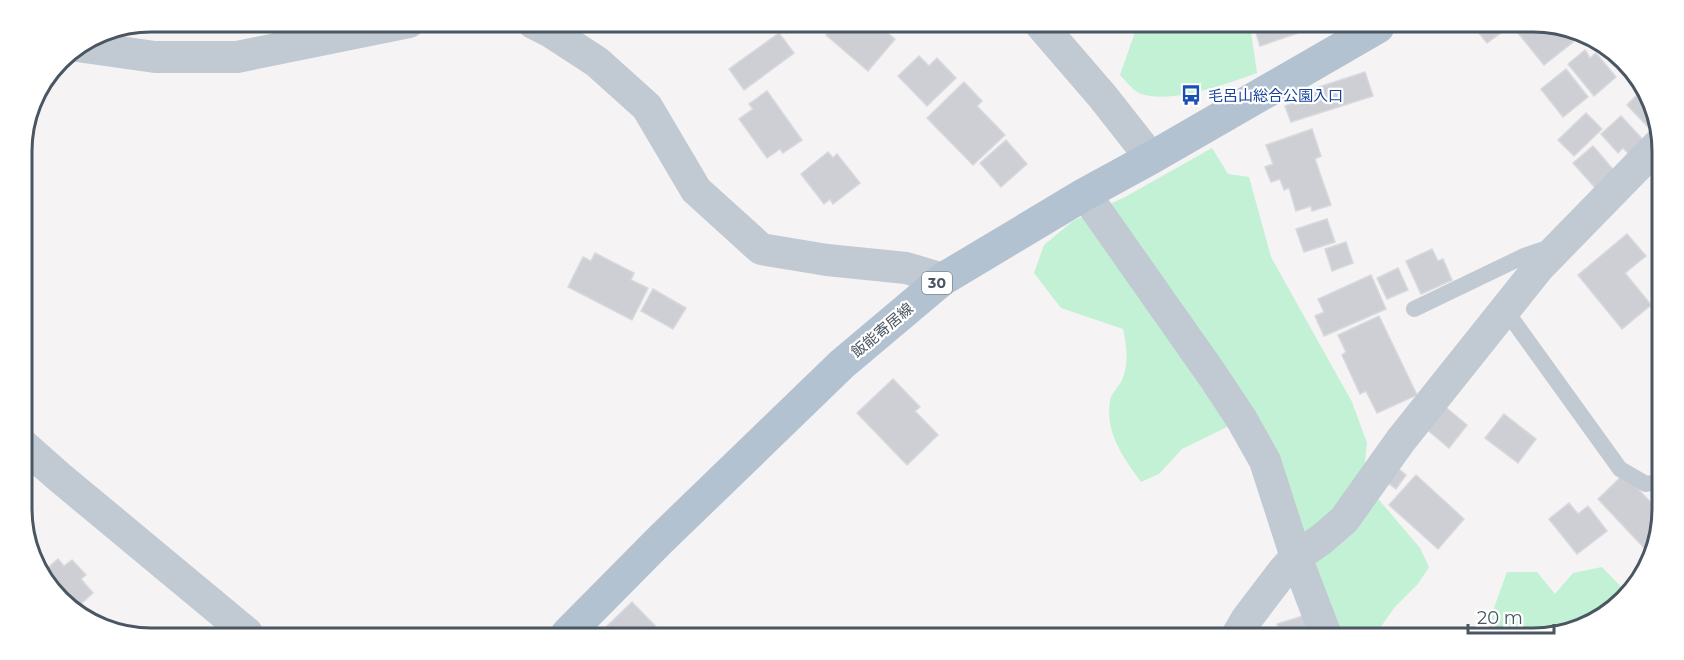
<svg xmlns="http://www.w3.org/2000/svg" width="1684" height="660" font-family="Montserrat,'Noto Sans JP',sans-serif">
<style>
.green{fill:#c3f1d5}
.building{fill:#cdcfd5;stroke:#d7d9de;stroke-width:1.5}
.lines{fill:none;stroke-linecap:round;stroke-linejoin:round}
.service{stroke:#c1cad2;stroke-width:16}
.minor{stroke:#c1cad2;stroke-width:32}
.primary{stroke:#b3c2d1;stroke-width:33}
.labels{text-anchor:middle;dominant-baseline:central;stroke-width:4.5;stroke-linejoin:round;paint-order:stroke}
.shield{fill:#fff;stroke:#808990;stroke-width:1.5}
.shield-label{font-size:14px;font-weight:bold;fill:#4a5661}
.transit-label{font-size:15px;fill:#164399;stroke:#fff;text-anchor:start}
.street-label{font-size:15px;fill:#4a5661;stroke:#fff}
.rim{fill:none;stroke:#4a5661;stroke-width:3}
</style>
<rect width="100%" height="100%" fill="#f5f3f3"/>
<g class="green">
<path d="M1136,26h114l7,47c-31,11 -84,31 -116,21 -8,-3 -15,-13 -21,-19l14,-40z"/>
<path d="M1212,148l16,26 21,3 22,80 81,145 15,41 -4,38 57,67 9,19 -11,17 -24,24 -14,20 3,10h-36l-15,-21 -99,-193 -51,25 -23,25 -18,8c-18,-25 -36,-49 -31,-81 1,-8 9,-14 12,-21 7,-16 5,-34 1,-51l-62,-21 -27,-35 10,-28 29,-24 52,-24z"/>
<path d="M1602,567l24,25 -14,20 -71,27h-40l-10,-23 16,-44h30l18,22 18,-21z"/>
</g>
<g class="building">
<path d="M835,24l43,1 17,14 -27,32 -42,-36z"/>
<path d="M1254,26l41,1 3,6 -38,13z"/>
<path d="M1475,28h28l2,2 -18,13z"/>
<path d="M1514,28h55l3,4 -4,3 5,7 -29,23z"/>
<path d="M779,33l15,20 -50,37 -15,-21z"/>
<path d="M1585,50l5,8 6,-5 20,24 -22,19 -26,-32z"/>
<path d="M919,56l10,10 8,-8 19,20 -29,28 -29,-30z"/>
<path d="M1566,69l22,28 -25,20 -22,-28z"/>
<path d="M1365,72l8,24 -82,26 -6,-16 8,-3 -2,-7z"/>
<path d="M964,82l18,19 -5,5 28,29 -32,30 -46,-47z"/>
<path d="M1643,89l17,41 -4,5 -29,-30z"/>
<path d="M767,91l35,49 -19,13 -3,-4 -13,9 -28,-39 14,-10 -4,-5z"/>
<path d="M1586,113l16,16 -28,27 -16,-16z"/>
<path d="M1621,116l25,27 -15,13 -8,-8 -5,5 -17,-19z"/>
<path d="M1312,129l9,27 -6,3 16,46 -19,6 -1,-5 -15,5 -7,-23 -5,2 -4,-11 -9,3 -6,-15 8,-3 -7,-19z"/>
<path d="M1006,140l21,24 -26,23 -21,-24z"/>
<path d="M1593,146l24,28 -19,17 -25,-28z"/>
<path d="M828,152l5,6 4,-4 23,29 -27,21 -3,-5 -6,5 -23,-30z"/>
<path d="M1327,219l8,23 -31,10 -8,-23z"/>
<path d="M1627,234l19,22 -21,17 26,32 -29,24 -44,-54z"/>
<path d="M1346,242l7,21 -21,8 -7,-22z"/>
<path d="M1432,249l6,12 5,-2 9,21 -31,14 -15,-33z"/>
<path d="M595,253l39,20 -3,7 17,8 -16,32 -64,-33 15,-30 8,4z"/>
<path d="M1398,268l10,22 -21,9 -10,-21z"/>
<path d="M1371,275l15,34 -62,27 -9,-20 9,-4 -6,-13z"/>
<path d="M653,289l33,19 -13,21 -32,-18z"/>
<path d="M1379,316l38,79 -40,18 -11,-22 -6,3 -18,-39 4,-3 -8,-17z"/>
<path d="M893,379l27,28 -5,4 23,24 -31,30 -50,-52z"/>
<path d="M1443,405l24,20 -18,23 -24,-20z"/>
<path d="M1504,414l32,25 -18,24 -33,-25z"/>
<path d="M1399,469l7,6 -10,14 -8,-6z"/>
<path d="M1624,474l33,35 -1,31 -10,10 -48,-51z"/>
<path d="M1416,475l48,44 -26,30 -49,-44z"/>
<path d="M1569,503l9,11 10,-8 19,25 -30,23 -28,-35z"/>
<path d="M58,559l6,7 8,-6 14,15 -5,4 12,14 -18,16 -22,-15 -11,-21z"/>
<path d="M632,602l32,33 -55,-1 -5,-5z"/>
<path d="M1303,616l7,22h-28l-5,-14z"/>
</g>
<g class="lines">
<g class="service">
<path d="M1504,308l116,161 26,15 11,-2"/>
<path d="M1414,309l110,-53 26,-9"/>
</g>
<g class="minor">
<path d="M533,23l18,9 46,30 50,45 49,83 65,59 66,11 79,8 37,11"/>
<path d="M1041,25l62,72 48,61"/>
<path d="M77,46l78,11h82l172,-35"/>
<path d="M1085,194l128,182 29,44 23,41 31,96 31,81"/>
<path d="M23,445l35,31 189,157"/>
<path d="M1236,637l10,-17 38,-50 12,-13 26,-18 22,-19 57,-80 138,-173 123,-126"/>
</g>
<path class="primary" d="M567,634l93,-94 182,-176 101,-85 142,-85 66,-36 227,-131"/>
</g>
<defs>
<g id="bus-bare" transform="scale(1.62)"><path d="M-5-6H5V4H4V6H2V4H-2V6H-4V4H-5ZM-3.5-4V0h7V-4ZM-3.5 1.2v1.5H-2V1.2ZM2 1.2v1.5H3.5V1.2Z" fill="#1a4fb4" stroke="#fff" stroke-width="2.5" paint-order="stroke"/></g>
</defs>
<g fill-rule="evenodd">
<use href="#bus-bare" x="1191" y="95"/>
</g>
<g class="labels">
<rect class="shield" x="922" y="272" width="30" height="22" rx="4.5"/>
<g class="shield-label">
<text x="937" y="283">30</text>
</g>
<g class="transit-label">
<text x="1208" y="95">毛呂山総合公園入口</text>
</g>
<g class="street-label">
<text transform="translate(882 330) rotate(-40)">飯能寄居線</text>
</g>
</g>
<path d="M0 0H1684V660H0ZM151 32H1533A119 119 0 0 1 1652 151V509A119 119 0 0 1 1533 628H151A119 119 0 0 1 32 509V151A119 119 0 0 1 151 32Z" fill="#fff" fill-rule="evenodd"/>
<path class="rim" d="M151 32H1533A119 119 0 0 1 1652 151V509A119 119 0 0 1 1533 628H151A119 119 0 0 1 32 509V151A119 119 0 0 1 151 32Z"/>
<path d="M1468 624v9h86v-9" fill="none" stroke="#4a5661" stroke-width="3"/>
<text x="1477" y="624" font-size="18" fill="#4a5661" stroke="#ffffff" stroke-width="4.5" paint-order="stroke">20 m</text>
</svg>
